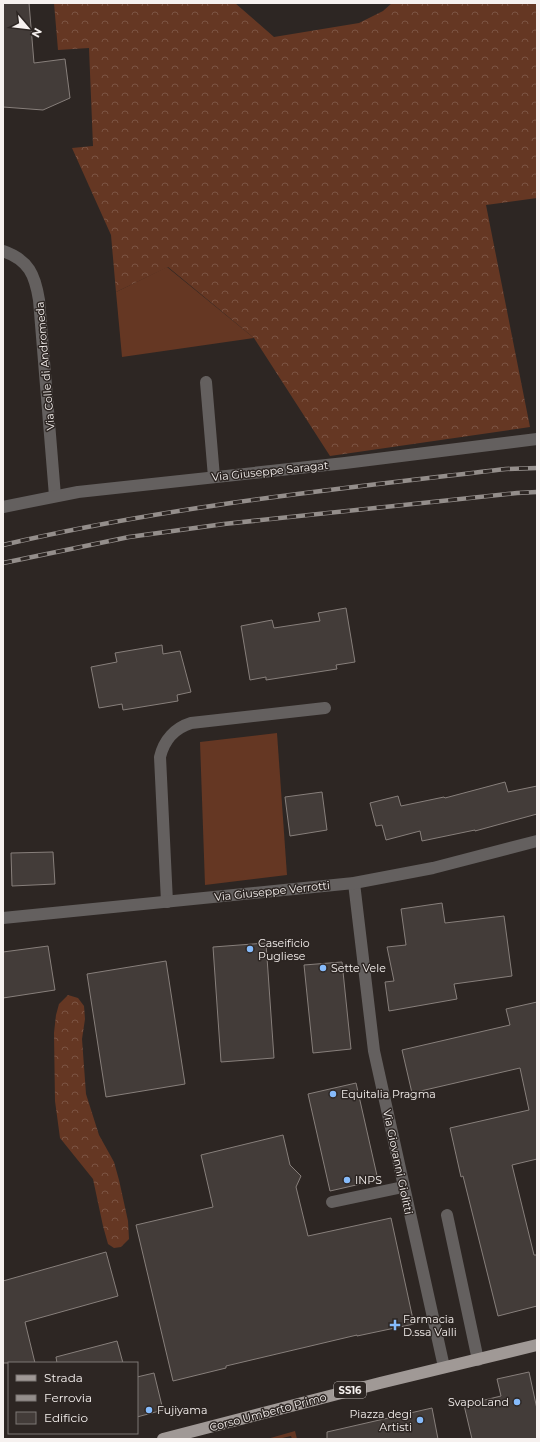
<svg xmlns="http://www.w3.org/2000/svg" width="540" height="1442" font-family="Montserrat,sans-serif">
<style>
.grass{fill:#653723}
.forest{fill:url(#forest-crowns)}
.building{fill:#433c39;stroke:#877f7b}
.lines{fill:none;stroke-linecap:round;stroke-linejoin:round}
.minor{stroke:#64605f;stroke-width:12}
.major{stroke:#a09996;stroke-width:12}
.rail-casing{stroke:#948e8b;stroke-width:4.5}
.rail{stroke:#2d2623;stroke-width:3;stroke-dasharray:9;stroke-linecap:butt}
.poi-dot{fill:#86bbfb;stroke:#2d2623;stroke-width:1.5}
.labels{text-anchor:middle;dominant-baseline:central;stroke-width:3;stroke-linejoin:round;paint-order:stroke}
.shield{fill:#2d2623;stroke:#bab4b2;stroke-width:1}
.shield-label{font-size:10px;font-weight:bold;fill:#f6f1ef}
.street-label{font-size:11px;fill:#f6f1ef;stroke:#2d2623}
.poi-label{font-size:11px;fill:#f6f1ef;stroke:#2d2623;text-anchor:start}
</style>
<defs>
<pattern id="forest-crowns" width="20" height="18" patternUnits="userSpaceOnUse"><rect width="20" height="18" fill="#653723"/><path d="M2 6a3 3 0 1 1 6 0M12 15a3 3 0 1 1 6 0" fill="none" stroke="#7c5443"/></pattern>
</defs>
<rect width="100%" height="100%" fill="#2d2623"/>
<g class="grass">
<path d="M167,267l87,71 -132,19 -6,-65z"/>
<path d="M277,733l10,142 -82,10 -5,-143z"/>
<path d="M295,1431l2,8h-5l-1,-3 -13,3h-11z"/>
</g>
<g class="forest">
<path d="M54,3h181l39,34 85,-14 24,-12 9,-8h145v195l-51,7 44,222 -200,29 -76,-118 -86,-71 -52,25 -5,-57 -39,-87 21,-2 -4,-98 -31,2z"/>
<path d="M68,995l10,3 6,8 1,13 -3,20 4,55 13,41 15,27 5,18 9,41 1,18 -8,8 -7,1 -6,-4 -5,-18 -10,-47 -33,-41 -5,-37 -1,-68 2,-18 3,-11z"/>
</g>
<g class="building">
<path d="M3,3h26l5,60 31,-4 5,39 -27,12 -40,-3z"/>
<path d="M346,608l9,54 -19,3 1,4 -71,11v-3l-16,3 -9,-54 31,-6 2,8 46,-7 -2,-8z"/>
<path d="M162,645l1,9 17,-3 11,41 -14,3 1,6 -55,9 -1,-6 -23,4 -8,-41 26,-5 -2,-9z"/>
<path d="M505,782l3,10 29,-6v28l-62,17v-1l-53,11 -2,-10 -34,9 -4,-15 -6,1 -6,-23 28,-7 3,10 43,-9 1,1z"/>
<path d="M322,792l5,38 -37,6 -5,-39z"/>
<path d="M53,852l2,32 -43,2 -1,-33z"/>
<path d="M442,903l3,20 59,-7 8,60 -58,8 3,15 -68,12 -4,-29 9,-1 -7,-34 19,-2 -5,-36z"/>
<path d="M266,943l8,115 -53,4 -8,-115z"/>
<path d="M48,946l7,44 -52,8v-46z"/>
<path d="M166,961l19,123 -79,13 -19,-123z"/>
<path d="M342,962l9,87 -38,4 -9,-88z"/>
<path d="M537,1002v157l-25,6 22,90h3v51l-39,10 -35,-140 -2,1 -11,-49 79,-18 -9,-42 -108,25 -10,-43 108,-25 -4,-16z"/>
<path d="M356,1083l22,97 -48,11 -22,-97z"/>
<path d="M283,1135l7,30 11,11 -5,11 12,49 83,-18 23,106 -57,12v-1l-131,31v2l-53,13 -37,-156 77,-18 -12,-52z"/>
<path d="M106,1252l12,44 -93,26 10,41h-32v-82z"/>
<path d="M117,1341l6,22h-66l-1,-6z"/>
<path d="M529,1372l8,37v30h-65l-8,-34 37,-9 -4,-17z"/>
<path d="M154,1373l9,37 -26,7v-40z"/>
<path d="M432,1408l6,31h-111v-7z"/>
</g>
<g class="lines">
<g class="minor">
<path d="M3,251c26,9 32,24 36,49l16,196"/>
<path d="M206,382l8,95"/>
<path d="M3,507l75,-15 267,-29 192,-24"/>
<path d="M354,883l20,168 70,316"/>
<path d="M167,902l-7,-145c4,-17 15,-29 31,-34l134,-15"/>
<path d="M3,918l351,-35 79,-15 104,-27"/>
<path d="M332,1202l71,-15"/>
<path d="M447,1215l31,145"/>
</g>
<path class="major" d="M163,1439l217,-56 157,-38"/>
<g class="rail-casing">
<g id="rail">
<path d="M3,545c166,-39 334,-56 503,-76l31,-1"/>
<path d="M3,563l126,-26 95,-13 293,-31 20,-1"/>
</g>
</g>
<use href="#rail" class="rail"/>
</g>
<g class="poi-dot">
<circle cx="250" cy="949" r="4"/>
<circle cx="323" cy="968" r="4"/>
<circle cx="333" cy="1094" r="4"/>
<circle cx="347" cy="1180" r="4"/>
<path d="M393 1319h4v4h4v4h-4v4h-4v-4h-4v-4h4z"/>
<circle cx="517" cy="1402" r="4"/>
<circle cx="149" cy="1410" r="4"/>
<circle cx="420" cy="1420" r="4"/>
</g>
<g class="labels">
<rect class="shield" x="334" y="1382" width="32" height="16" rx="3"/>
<g class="shield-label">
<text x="350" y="1390">SS16</text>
</g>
<g class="street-label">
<text transform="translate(45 366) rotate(-95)">Via Colle di Andromeda</text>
<text transform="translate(270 471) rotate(-6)">Via Giuseppe Saragat</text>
<text transform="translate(272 891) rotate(-6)">Via Giuseppe Verrotti</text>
<text transform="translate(398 1162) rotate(78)">Via Giovanni Giolitti</text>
<text transform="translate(268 1412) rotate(-15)">Corso Umberto Primo</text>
</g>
<g class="poi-label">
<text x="258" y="943">Caseificio<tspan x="258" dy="13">Pugliese</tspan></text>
<text x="331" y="968">Sette Vele</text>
<text x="341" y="1094">Equitalia Pragma</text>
<text x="355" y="1180">INPS</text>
<text x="403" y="1319">Farmacia<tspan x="403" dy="13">D.ssa Valli</tspan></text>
<text x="509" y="1402" text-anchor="end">SvapoLand</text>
<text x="157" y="1410">Fujiyama</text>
<text x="412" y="1414" text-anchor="end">Piazza degi<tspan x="412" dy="13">Artisti</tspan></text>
</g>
</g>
<rect width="540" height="1442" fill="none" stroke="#f6f1ef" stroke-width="8"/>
<rect x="8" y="1362" width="130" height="72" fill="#2d2623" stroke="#7d7775"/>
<rect x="16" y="1375" width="20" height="6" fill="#a09996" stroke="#7d7775"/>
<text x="44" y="1382" font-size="12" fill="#f6f1ef">Strada</text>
<rect x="16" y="1395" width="20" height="6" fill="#948e8b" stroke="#7d7775"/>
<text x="44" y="1402" font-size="12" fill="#f6f1ef">Ferrovia</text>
<rect x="16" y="1412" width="20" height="12" fill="#433c39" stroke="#7d7775"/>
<text x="44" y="1422" font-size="12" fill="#f6f1ef">Edificio</text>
<g transform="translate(28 28) rotate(118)" stroke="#2d2623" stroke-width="3" paint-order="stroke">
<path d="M0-3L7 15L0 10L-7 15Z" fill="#f6f1ef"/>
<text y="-6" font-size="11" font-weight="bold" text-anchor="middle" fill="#f6f1ef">N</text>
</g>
</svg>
